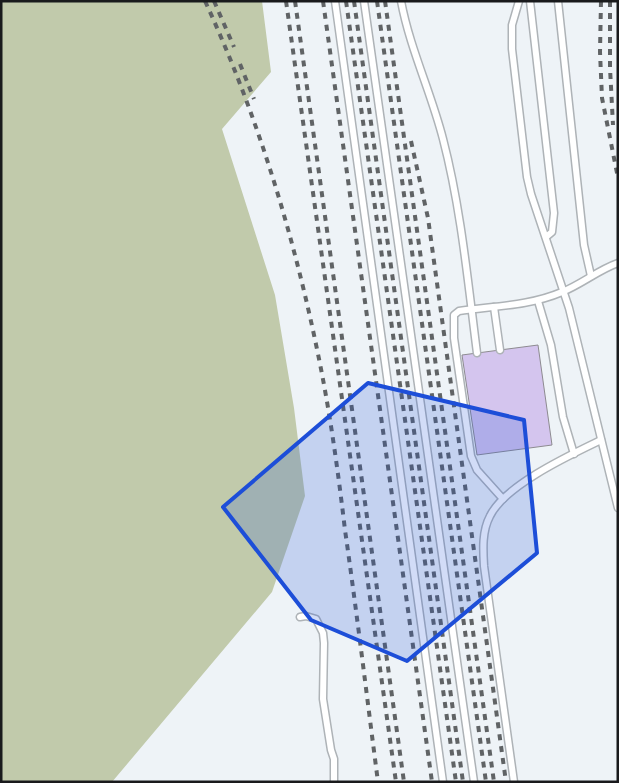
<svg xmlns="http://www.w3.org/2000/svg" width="619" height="783" font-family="Ubuntu,sans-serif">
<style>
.green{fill:#c1caab}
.building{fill:#d4c5ee;stroke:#8d8b90}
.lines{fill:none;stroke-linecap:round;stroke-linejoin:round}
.service-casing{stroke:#aeb3b7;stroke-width:9}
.service{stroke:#fff;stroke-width:6}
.rail{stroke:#606365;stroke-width:4;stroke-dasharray:6 6;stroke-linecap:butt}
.marked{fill:#1d4ed8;fill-opacity:0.2;stroke:#1d4ed8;stroke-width:4;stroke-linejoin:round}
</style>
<rect width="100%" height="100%" fill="#eef3f7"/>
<path class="green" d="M1,1h261l9,71 -49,57 53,166 19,113 11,88 -33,96 -160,190h-111z"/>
<path class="building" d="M538,345l14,100 -75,10 -15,-100z"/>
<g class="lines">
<g class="service-casing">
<g id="service">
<path d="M335,1l108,781"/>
<path d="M364,1l110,781"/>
<path d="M401,1c9,48 30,91 42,138 18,69 25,144 34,214"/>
<path d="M519,1l-7,24v24l15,128 4,17 38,114 49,200"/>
<path d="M530,1l24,212 -2,19 -6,5"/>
<path d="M558,1l26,244 7,31"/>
<path d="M538,301l13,44 12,72 11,37"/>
<path d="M494,307l6,43"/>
<path d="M503,499l-26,-29 -6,-14 -17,-118v-23l5,-4c35,-5 70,-5 103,-19 20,-8 36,-22 56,-29"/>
<path d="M300,617l6,-1 10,3 7,14 1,10 -1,56 8,51 3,9v23"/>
<path d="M514,782l-30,-216c-1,-17 -2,-35 6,-50 15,-31 80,-61 111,-76"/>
</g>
</g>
<use href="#service" class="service"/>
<g class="rail">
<path d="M205,1c52,113 88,231 113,353 12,58 20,117 27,176 12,84 22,168 33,252"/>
<path d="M214,1l20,46"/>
<path d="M286,1l110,781"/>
<path d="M295,1l109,781"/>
<path d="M323,1l109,781"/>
<path d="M346,1l110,781"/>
<path d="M354,1l109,781"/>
<path d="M377,1l109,781"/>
<path d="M385,1l109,781"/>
<path d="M601,1l-1,51 2,46 16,80"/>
<path d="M610,1v67l3,57"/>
<path d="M240,64l14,35"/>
<path d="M411,141l17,77 78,564"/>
</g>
</g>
<path class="marked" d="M368,383l156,37 13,133 -130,108 -96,-41 -88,-113z"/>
<rect width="619" height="783" fill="none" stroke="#191a1c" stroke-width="5"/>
</svg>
